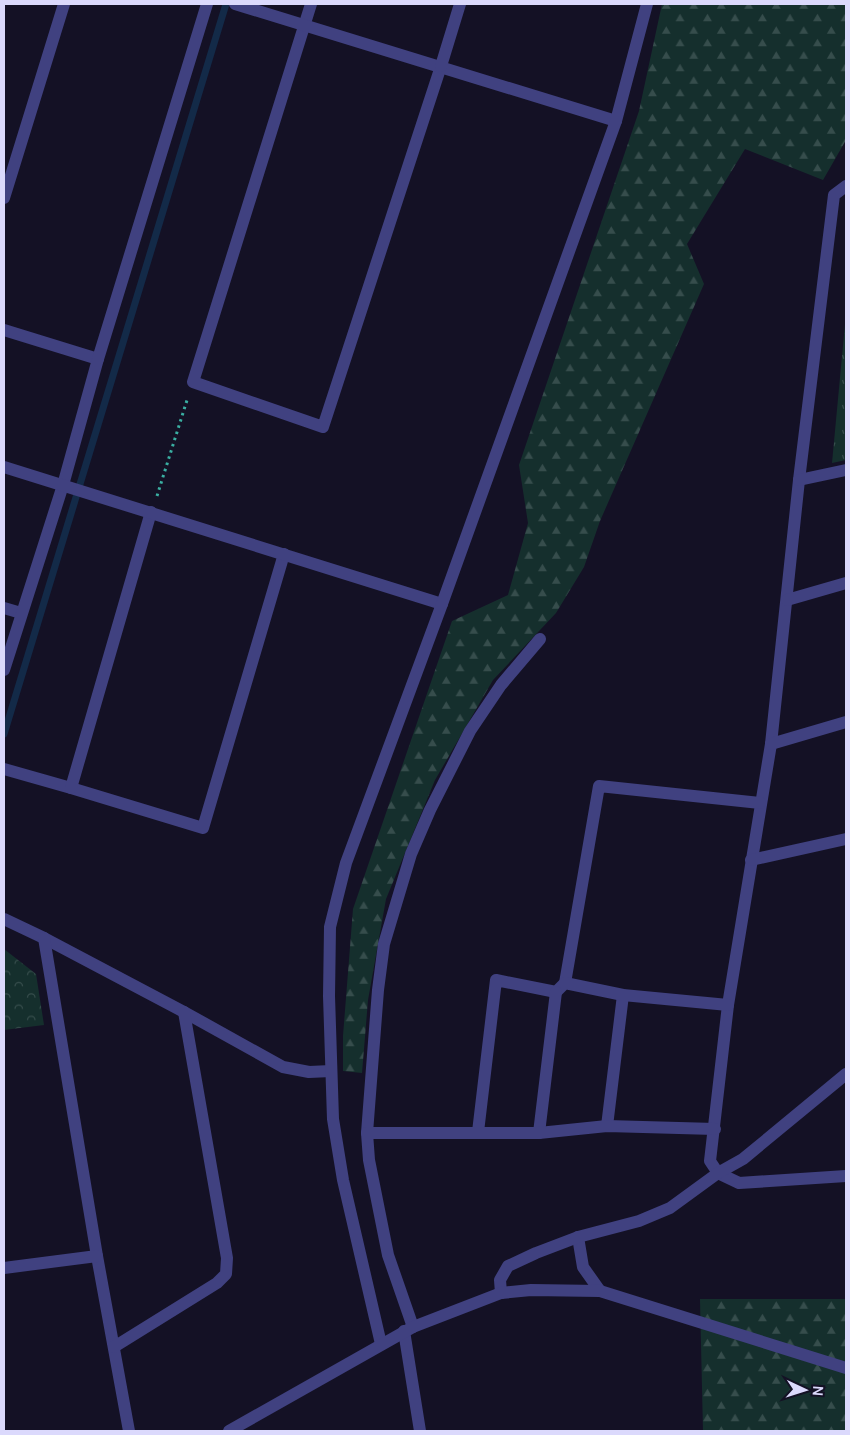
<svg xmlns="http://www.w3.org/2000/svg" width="850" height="1435" font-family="Manrope,sans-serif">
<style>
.grass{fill:url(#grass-tufts)}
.forest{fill:url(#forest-firs)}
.park{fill:url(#park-crowns)}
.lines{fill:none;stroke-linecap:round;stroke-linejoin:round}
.stream{stroke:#132a48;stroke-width:7}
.path{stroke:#3aafa2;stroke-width:3;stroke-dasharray:2.5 4;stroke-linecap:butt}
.minor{stroke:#404180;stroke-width:12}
.tertiary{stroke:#404180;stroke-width:12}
</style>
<defs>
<pattern id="grass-tufts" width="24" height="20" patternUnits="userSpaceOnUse" patternTransform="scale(1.25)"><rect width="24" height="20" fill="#152f2d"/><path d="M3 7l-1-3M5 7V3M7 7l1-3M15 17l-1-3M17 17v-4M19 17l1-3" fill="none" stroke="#364d4c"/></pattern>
<pattern id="forest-firs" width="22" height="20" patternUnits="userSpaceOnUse" patternTransform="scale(1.25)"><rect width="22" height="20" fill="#152f2d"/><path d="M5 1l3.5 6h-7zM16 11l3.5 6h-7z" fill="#364d4c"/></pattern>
<pattern id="park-crowns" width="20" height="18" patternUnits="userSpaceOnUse" patternTransform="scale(1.25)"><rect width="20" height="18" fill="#152f2d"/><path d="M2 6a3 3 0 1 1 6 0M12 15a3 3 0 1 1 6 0" fill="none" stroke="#364d4c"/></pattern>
</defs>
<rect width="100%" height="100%" fill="#141125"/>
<path class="grass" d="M846,314v146l-14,3z"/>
<g class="forest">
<path d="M662,4h184v136l-23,40 -78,-31 -58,95 17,40 -104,237 -16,46 -28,46 -63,67 -58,100 -49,119 -18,101 -6,73 -19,-2v-35l10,-127 99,-288 56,-26 20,-72 -9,-58 120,-354z"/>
<path d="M700,1299h146v132h-143z"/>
</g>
<path class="park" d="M4,949l32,25 8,51 -40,5z"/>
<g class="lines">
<path class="stream" d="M4,734l222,-730"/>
<path class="path" d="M157,496l31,-99"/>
<g class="minor">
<path d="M311,4l-118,378 130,45 118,-361"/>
<path d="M846,186l-12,9 -35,285 -28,264 -43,261 -18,156 8,12 21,10 107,-7"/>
<path d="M4,198l60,-194"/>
<path d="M4,330l94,29"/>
<path d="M799,480l47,-10"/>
<path d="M787,600l59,-17"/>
<path d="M4,608l17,5"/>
<path d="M4,670l59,-185 35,-126 109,-355"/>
<path d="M771,744l75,-22"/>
<path d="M4,769l67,19 132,40 81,-274"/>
<path d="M71,788l80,-276"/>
<path d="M751,860l95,-21"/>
<path d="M4,919l40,19 140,74 99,55 26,5 22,-1"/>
<path d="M44,938l53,318 32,175"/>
<path d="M565,983l34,-197 161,17"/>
<path d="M607,1126l16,-131"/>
<path d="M478,1132l18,-152 60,12 9,-9 58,12 105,10"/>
<path d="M367,1133l11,-143 6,-46 27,-90 19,-44 40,-79 31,-46 39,-46"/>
<path d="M539,1133l17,-141"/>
<path d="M578,1237l5,30 17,24"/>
<path d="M4,1268l93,-12"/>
<path d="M501,1293l-1,-13 8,-14 28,-13 42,-16 61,-16 31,-13 48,-35 25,-14 103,-85"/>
<path d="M413,1327l-25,-72 -19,-95 -2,-27h172l68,-7 108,3"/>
<path d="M404,1331l16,100"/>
<path d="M114,1347l103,-64 9,-9 1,-16 -43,-246"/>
</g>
<g class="tertiary">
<path d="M235,4l381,117"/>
<path d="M441,66l19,-62"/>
<path d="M4,467l438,137"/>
<path d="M381,1344l-38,-164 -10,-61 -4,-123 1,-69 16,-64 96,-259 174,-483 31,-117"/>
<path d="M229,1431l184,-104 88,-34 30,-3 69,1 246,77"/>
</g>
</g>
<rect width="850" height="1435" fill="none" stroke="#dbd9fc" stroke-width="10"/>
<g transform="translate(805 1390) rotate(94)" stroke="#141125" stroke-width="4" paint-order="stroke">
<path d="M0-4L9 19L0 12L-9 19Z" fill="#dbd9fc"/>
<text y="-8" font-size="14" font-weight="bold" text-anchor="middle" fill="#dbd9fc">N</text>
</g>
</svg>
